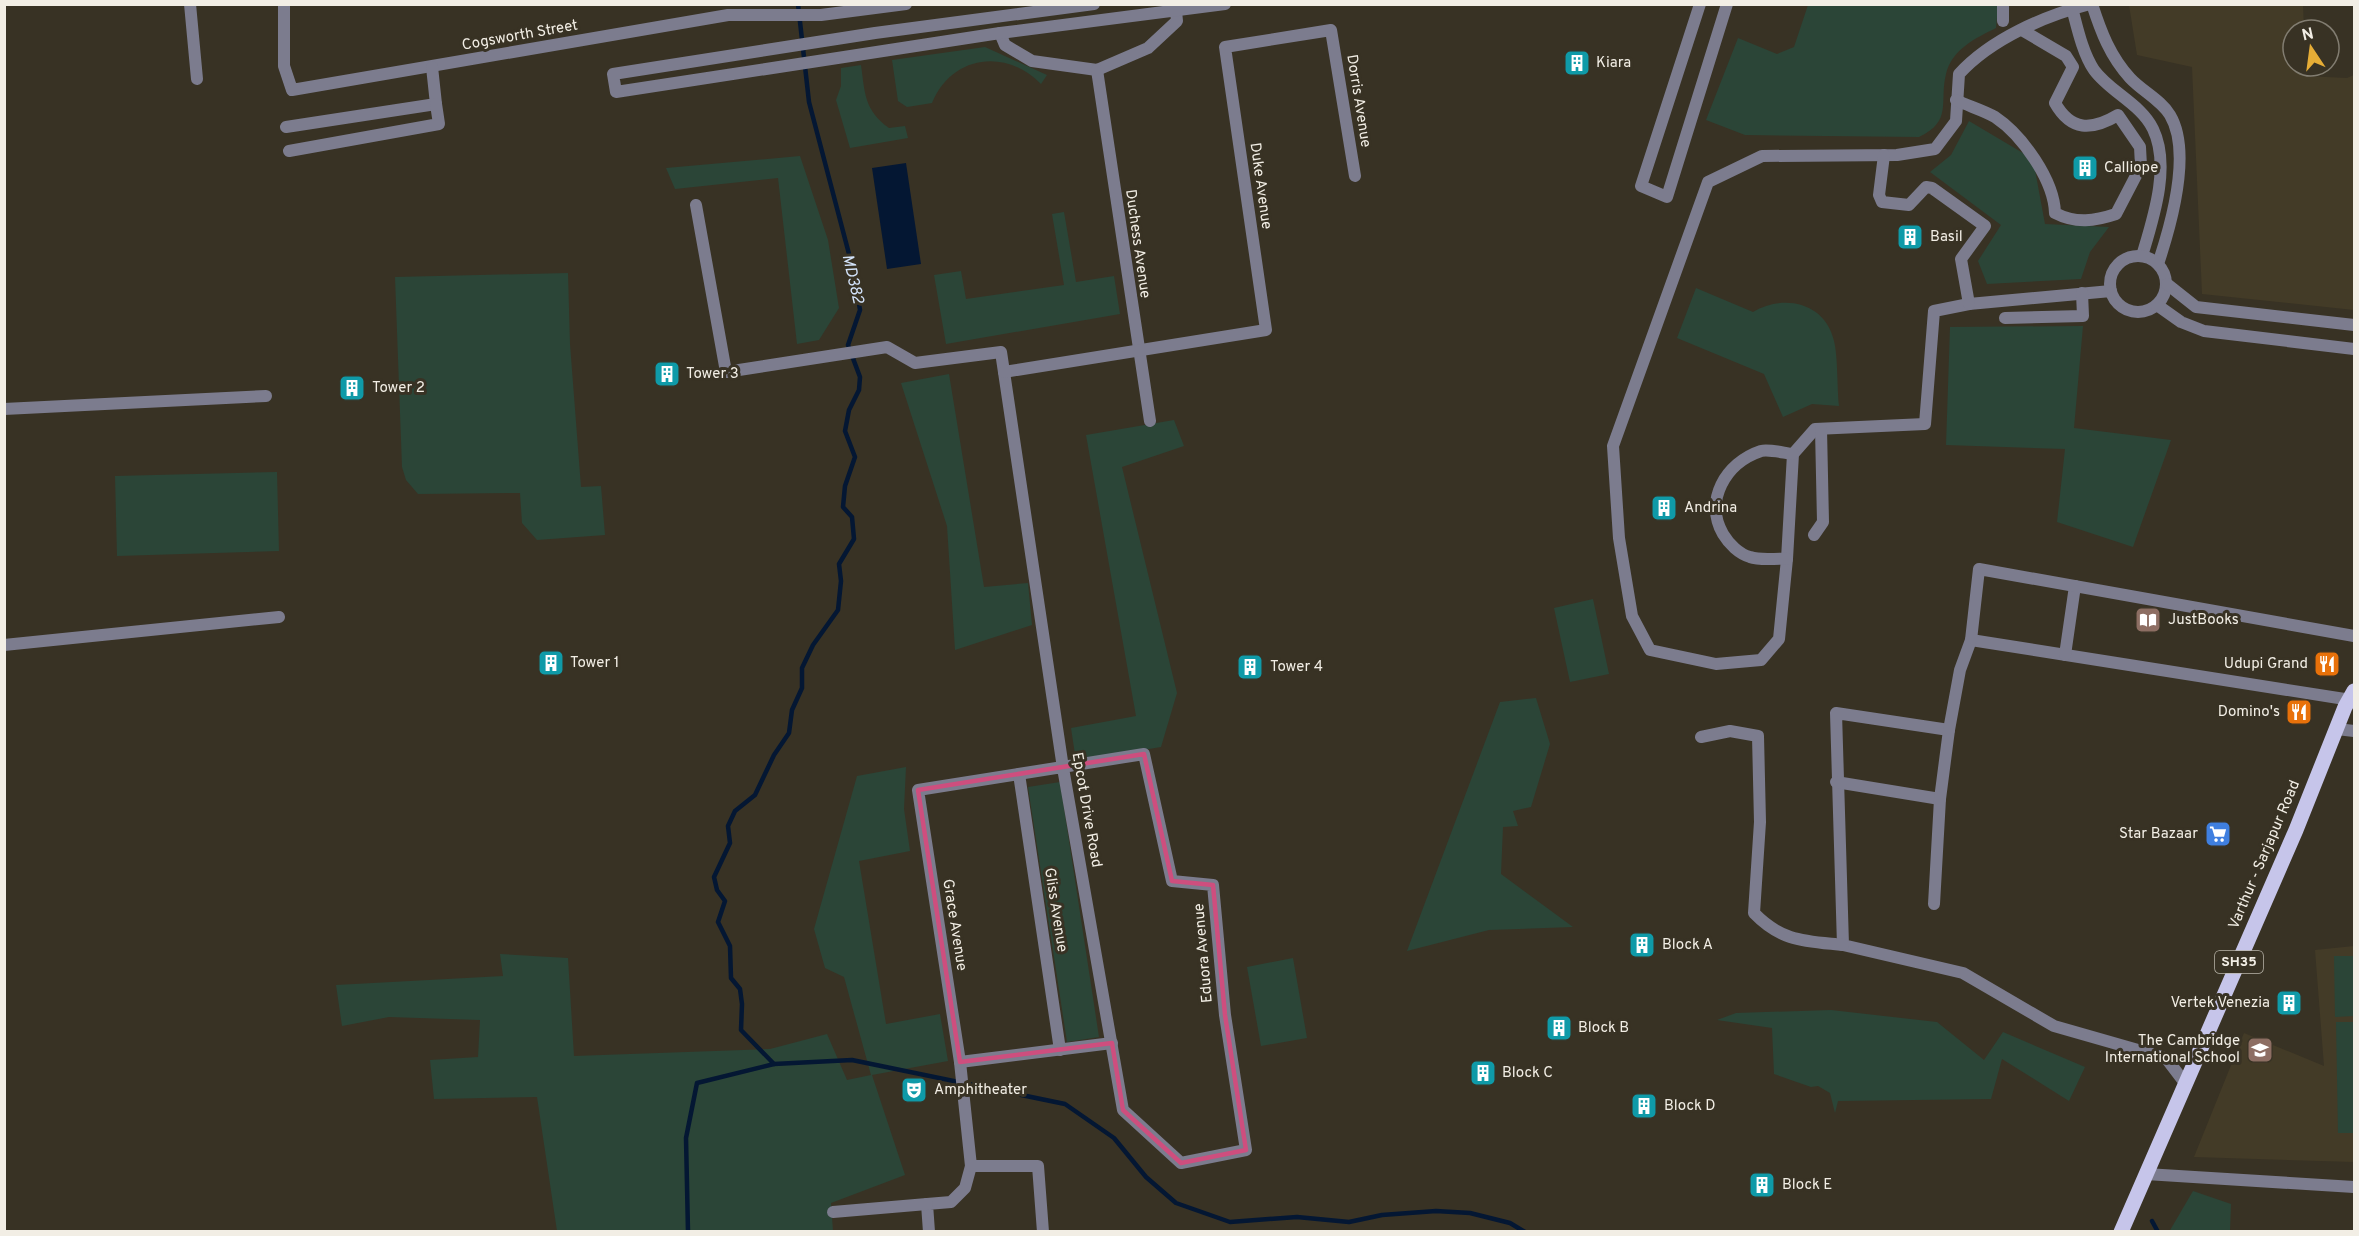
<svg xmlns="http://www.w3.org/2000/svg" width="2359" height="1236" font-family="Overpass,sans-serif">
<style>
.built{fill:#433b27}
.green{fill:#2b4537}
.water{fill:#041733}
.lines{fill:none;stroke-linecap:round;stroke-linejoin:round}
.stream{stroke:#041733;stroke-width:4.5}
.minor{stroke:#7c7c8e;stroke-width:12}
.tertiary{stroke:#7c7c8e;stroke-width:12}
.primary{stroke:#c6c5ea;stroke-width:15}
.marked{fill:none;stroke:#ce4e7e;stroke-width:4.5;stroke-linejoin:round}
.labels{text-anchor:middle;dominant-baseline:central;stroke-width:6;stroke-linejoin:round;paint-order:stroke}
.shield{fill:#383224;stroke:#bab6ab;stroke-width:1.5}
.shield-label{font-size:14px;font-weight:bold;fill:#f2eee5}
.street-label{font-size:15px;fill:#f2eee5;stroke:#383224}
.poi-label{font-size:15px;fill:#f2eee5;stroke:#383224;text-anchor:start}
.water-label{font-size:16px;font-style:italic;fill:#d3e3fa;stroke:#383224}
</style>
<rect width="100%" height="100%" fill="#383224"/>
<g class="built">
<path d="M2129,5h174l1,25h-11v36h11l1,10 42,2 7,-3v235l-152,-16 -10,-227 -55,-12z"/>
<path d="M2354,946v216l-160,-5 50,-124 80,33 -9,-116z"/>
</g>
<g class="green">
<path d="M1808,5h190l-2,23c-20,10 -44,21 -50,46 -7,28 7,47 -27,63l-174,-2 -39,-15 32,-82 39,16 17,-7z"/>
<path d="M985,47l62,28 -6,9c-35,-36 -89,-29 -109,19l-25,4 -9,-6 -6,-41z"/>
<path d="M861,65c4,28 3,45 28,63l16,-2 3,12 -58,10 -14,-48 5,-14v-18z"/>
<path d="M1969,121l64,38 12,65 64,3 -19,25 -9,27 -94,5 -9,-23 23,-36 -71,-53 21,-17z"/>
<path d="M800,156l28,84 11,68 -20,32 -22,4 -19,-166 -103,11 -9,-21z"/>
<path d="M1064,212l12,70 38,-6 6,38 -174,30 -12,-69 27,-4 5,28 98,-14 -12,-71z"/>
<path d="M568,273l2,71 11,143 20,-1 4,49 -68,5 -15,-17 -2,-30 -102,1 -12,-14 -4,-13 -7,-190z"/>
<path d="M1696,288l57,24c30,-18 72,-10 81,29 4,16 3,46 5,65l-27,-2 -29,13 -19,-43 -87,-36z"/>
<path d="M2083,326l-9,102 97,12 -38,107 -76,-25 8,-73 -119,-4 4,-118z"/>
<path d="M949,374l35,213 44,-4 4,42 -77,25 -8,-124 -46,-143z"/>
<path d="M1174,420l10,26 -62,21 55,226 -16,54 -85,14 -5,-33 65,-12 -50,-281z"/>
<path d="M277,472l2,79 -162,5 -2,-80z"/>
<path d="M1593,599l16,75 -39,8 -16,-74z"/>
<path d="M1536,698l14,46 -19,63 -18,4 5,15 -15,1 -2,47 72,53 -84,3 -82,21 93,-249z"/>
<path d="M906,767l-2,42 6,42 -51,10 27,163 54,-10 8,47 -76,14 33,100 -74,28 2,28h-276l-20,-134 -103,2 -4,-39 48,-3 2,-37 -91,-3 -47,9 -6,-41 167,-9 -3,-22 68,4 6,98 196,-7 57,-15 20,46 24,-5 -27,-98 -19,-9 -11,-39 43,-153z"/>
<path d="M1060,782l39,255 -32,5 -39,-255z"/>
<path d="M2334,956h20v60l-19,1z"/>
<path d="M1293,958l14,80 -46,8 -14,-79z"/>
<path d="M1831,1010l106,12 47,38 19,-28 82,35 -16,34 -67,-42 -11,40 -153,2 -3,12 -5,-20 -12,-7 -7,1 -37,-13 -2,-46 -55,-8 19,-7z"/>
<path d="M2354,1022v111h-16l-2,-111z"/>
<path d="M2193,1191l38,13 -1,27 -61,1z"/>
</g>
<path class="water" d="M906,163l15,101 -34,5 -15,-101z"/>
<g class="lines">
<g class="stream">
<path d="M798,4l11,98 45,171 6,37 -12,35 12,32 -1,13 -10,20 -4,21 10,26 -10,29 -2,21 9,10 2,22 -15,25 2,17 -3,29 -25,35 -11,23v20l-10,22 -3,23 -15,22 -19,40 -20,16 -7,15 2,17 -16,34 3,13 8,11 -7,21 12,24 1,32 9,11 2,15 -1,26 33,34 78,-4 213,44 49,34 32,39 30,26 54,19 67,-5 52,5 33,-7 54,-4 34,2 40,10 15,9"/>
<path d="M2152,1221l6,11"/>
<path d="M688,1232l-2,-94 11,-55 77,-19"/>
</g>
<g class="minor">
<path d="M190,4l7,75"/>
<path d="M284,4v62l8,24 436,-75h93l85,-11"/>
<path d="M1700,4l-59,182 26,11 60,-193"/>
<path d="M2090,4c-46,12 -99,35 -131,70l-3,47 -21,28 -38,6 -135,1 -54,26 -95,264 6,92 13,78 18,34 66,14 45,-4 18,-21 8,-80 6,-105 22,-25 110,-5 9,-113 35,-7 142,-13"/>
<path d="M2003,21v-17"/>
<path d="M1000,33l5,12 27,16 65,9 51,-22 29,-27 -1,-10"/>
<path d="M1097,70l53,351"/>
<path d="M1956,100c12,6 27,10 39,17 27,18 59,63 60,96 21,11 40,8 61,1l25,-48 -1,-19 -22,-32c-27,16 -47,16 -63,-12l18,-36 -7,-11 -44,-26"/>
<path d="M286,127l150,-23 -4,-37"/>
<path d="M289,151l150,-27 -3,-20"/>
<path d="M1884,155l-5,40 3,7 27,3 17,-18 6,1 53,38 -24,33 8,45"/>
<path d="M696,205l30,167 161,-25 28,16 86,-11 62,416 60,342 58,53 65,-13 -21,-135 -12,-130 -41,-4 -28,-127 -226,36 42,272 11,104 -6,22 -14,14 -24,2 2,28"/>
<path d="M2005,318l78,-2 -1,-23"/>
<path d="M1004,372l262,-42 -41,-283 106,-17 24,146"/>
<path d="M4,409l262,-13"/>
<path d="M1814,535l9,-13 -2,-93"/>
<path d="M1787,559c-11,-1 -26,2 -37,-2 -11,-3 -21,-13 -27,-23 -19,-33 2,-71 38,-83 8,-2 23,2 32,3"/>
<path d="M1971,640l380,60"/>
<path d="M4,645l275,-28"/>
<path d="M2065,655l10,-69"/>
<path d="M2337,729l17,2"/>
<path d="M1949,730l-113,-17 7,232 120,28 91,53 112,32 19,25"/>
<path d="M1701,737l29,-6 28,5 2,86 -6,91c28,29 51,28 89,32"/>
<path d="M1019,774l41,276"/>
<path d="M1836,782l104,17"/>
<path d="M1934,904l6,-105 9,-69 11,-60 11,-30 8,-71 375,67"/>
<path d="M960,1062l152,-19"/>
<path d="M971,1166h67l5,66"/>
<path d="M2146,1174l208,13"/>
<path d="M833,1212l94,-8"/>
</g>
<g class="tertiary">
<path d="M1094,4l-219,29 -262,41 3,18 384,-59 225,-29"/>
<path d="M2071,4c6,22 11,48 23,66 16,22 47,34 59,59 18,37 0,90 -11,127"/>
<path d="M2092,4c9,28 18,52 38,74 12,13 31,22 40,37 22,37 1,110 -12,149"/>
<circle cx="2138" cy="284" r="28"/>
<path d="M2167,284l29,23 158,18"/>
<path d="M2157,305l24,17 23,9 150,18"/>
</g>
<path class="primary" d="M2121,1232l175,-402 49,-123 9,-16"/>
</g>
<path class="marked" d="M1144,754l28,127 41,4 12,130 21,135 -65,13 -58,-53 -11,-67 -152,19 -42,-272z"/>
<defs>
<g id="building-square" transform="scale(1.35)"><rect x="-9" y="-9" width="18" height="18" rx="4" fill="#0f9aa8" stroke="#383224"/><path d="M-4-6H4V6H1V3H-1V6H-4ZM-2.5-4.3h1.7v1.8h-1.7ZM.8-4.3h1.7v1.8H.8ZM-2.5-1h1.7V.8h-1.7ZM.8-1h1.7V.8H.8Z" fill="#fff"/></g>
<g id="library-square" transform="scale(1.35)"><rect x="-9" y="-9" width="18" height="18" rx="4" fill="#8d6e63" stroke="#383224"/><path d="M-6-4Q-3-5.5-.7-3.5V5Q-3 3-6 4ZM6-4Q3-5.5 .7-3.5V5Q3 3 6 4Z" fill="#fff"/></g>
<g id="restaurant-square" transform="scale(1.35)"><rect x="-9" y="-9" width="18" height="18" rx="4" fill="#e8710a" stroke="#383224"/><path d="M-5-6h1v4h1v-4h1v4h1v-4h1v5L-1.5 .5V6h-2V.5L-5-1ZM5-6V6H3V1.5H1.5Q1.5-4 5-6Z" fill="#fff"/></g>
<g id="supermarket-square" transform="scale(1.35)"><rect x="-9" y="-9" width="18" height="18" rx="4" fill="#3f7fe0" stroke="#383224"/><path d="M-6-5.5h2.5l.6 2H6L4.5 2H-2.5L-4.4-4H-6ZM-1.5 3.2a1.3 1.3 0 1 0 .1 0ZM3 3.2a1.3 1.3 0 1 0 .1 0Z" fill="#fff"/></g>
<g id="school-square" transform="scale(1.35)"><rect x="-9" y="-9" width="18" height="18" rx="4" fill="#8d6e63" stroke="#383224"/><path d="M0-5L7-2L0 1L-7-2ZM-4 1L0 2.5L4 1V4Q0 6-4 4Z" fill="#fff"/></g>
<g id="theatre-square" transform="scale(1.35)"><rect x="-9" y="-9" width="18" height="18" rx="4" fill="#0f9aa8" stroke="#383224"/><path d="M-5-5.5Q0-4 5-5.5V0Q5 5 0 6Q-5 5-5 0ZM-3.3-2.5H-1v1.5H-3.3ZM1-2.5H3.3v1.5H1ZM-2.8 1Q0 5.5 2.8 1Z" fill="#fff"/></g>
</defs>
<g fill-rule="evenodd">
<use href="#building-square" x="1577" y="63"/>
<use href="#building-square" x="2085" y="168"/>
<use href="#building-square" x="1910" y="237"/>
<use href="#building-square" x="667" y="374"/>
<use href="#building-square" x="352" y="388"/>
<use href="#building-square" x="1664" y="508"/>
<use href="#library-square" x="2148" y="620"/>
<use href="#building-square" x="551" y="663"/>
<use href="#restaurant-square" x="2327" y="664"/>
<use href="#building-square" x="1250" y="667"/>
<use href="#restaurant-square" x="2299" y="712"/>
<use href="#supermarket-square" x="2218" y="834"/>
<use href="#building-square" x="1642" y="945"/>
<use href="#building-square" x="2289" y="1003"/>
<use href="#building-square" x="1559" y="1028"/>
<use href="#school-square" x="2260" y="1050"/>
<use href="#building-square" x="1483" y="1073"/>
<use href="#theatre-square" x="914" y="1090"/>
<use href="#building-square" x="1644" y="1106"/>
<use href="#building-square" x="1762" y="1185"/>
</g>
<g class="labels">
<rect class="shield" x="2215" y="951" width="48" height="22" rx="4.5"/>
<g class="shield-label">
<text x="2239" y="962">SH35</text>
</g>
<g class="street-label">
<text transform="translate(520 36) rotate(-10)">Cogsworth Street</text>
<text transform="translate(1358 101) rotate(81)">Dorris Avenue</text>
<text transform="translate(1260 186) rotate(82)">Duke Avenue</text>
<text transform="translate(1137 244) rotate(82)">Duchess Avenue</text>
<text transform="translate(1086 810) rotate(80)">Epcot Drive Road</text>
<text transform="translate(2265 855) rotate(-67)">Varthur - Sarjapur Road</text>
<text transform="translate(1055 910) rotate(81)">Gliss Avenue</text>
<text transform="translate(954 925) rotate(81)">Grace Avenue</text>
<text transform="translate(1204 953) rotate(-95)">Eduora Avenue</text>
</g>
<g class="poi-label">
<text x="1596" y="63">Kiara</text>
<text x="2104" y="168">Calliope</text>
<text x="1930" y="237">Basil</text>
<text x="686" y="374">Tower 3</text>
<text x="372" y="388">Tower 2</text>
<text x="1684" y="508">Andrina</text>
<text x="2168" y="620">JustBooks</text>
<text x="570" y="663">Tower 1</text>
<text x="2308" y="664" text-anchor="end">Udupi Grand</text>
<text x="1270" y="667">Tower 4</text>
<text x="2280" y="712" text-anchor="end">Domino's</text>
<text x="2198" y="834" text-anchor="end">Star Bazaar</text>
<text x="1662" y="945">Block A</text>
<text x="2270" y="1003" text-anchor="end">Vertek Venezia</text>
<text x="1578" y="1028">Block B</text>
<text x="2240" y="1041" text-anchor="end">The Cambridge<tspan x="2240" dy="17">International School</tspan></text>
<text x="1502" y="1073">Block C</text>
<text x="934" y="1090">Amphitheater</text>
<text x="1664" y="1106">Block D</text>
<text x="1782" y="1185">Block E</text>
</g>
<g class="water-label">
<text transform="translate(852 279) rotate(77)">MD382</text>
</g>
</g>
<rect width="2359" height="1236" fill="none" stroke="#f2eee5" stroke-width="12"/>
<g transform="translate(2311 48) rotate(347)"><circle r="28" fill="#383224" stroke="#827d71" stroke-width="1.5"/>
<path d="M0-4.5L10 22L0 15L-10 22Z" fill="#e6ad36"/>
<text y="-9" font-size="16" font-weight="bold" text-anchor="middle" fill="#f2eee5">N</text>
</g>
</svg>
